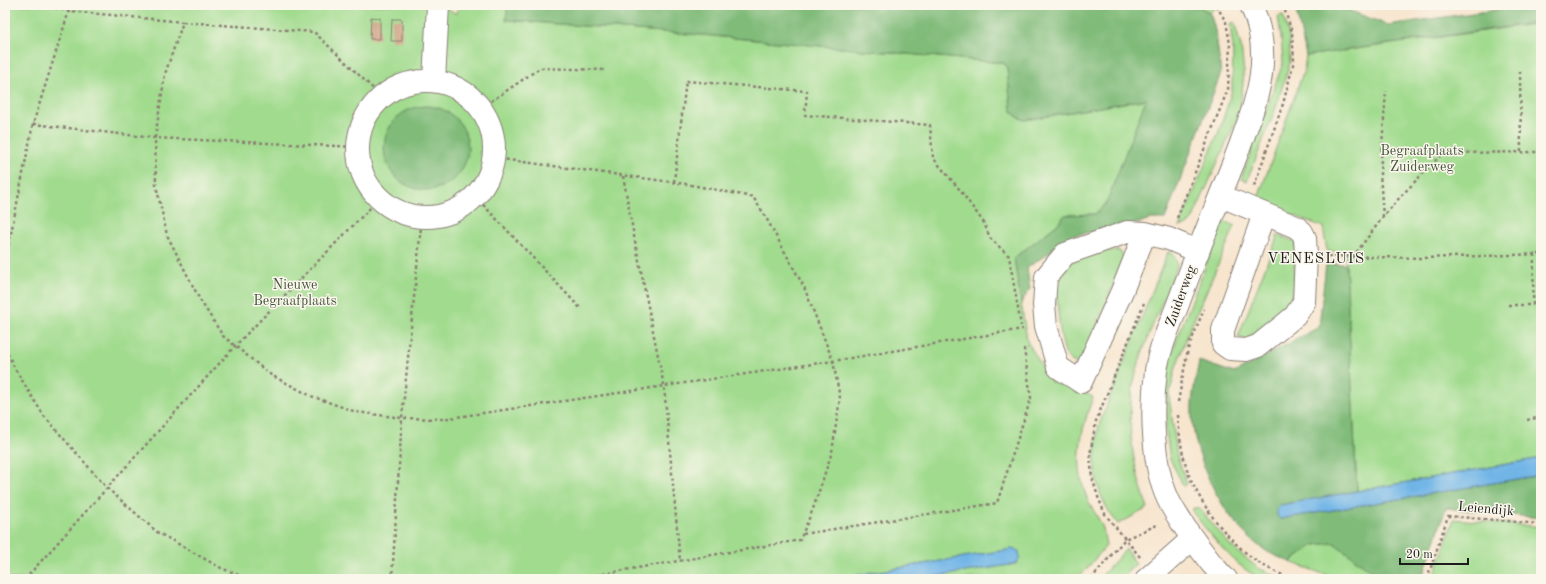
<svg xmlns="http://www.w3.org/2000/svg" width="1546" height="584" font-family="'Old Standard TT',serif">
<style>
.green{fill:#a1db8e;stroke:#5e7c55}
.forest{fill:#80bb79;stroke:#4e6c4a}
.water{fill:#71b5e7;stroke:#466882}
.building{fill:#cea183}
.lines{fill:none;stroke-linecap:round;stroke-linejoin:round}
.minor-casing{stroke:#8a8075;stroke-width:24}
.path{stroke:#8a8075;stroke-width:2.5;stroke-dasharray:3 3;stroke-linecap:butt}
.minor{stroke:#fff;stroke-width:22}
.labels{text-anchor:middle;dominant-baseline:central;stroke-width:3;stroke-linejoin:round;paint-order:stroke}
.park-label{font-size:14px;fill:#44553e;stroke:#fbf7ec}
.street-label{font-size:14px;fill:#1c1c1c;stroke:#fbf7ec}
.neighbourhood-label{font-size:15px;letter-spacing:1px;fill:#1c1c1c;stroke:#fbf7ec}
</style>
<rect width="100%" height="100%" fill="#fbf7ec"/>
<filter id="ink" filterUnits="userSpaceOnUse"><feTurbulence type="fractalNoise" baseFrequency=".025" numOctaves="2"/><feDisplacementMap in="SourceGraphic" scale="8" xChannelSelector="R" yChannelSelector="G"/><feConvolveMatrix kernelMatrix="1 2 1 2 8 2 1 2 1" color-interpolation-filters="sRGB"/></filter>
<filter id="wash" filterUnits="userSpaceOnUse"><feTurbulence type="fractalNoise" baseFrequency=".012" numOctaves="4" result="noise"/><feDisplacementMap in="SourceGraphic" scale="16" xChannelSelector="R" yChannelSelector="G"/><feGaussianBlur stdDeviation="0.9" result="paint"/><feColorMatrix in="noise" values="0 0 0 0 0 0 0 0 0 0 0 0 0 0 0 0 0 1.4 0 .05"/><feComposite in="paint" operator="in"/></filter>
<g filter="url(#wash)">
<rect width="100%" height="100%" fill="#f7e5ce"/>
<g class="green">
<path d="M5,5h436l16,9 1,-9h50l-2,15 196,15 302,28 3,5 4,40c2,7 6,9 14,12l122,-21 -41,105 -11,10 -30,1 -7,9 -44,34 13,83 24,41 16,3 26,12c-12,33 -20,67 -6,101 4,10 12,20 16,30 1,5 2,12 3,18l-28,33h-158l96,-15 -4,-15 -179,30h-828z"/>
<path d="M1198,5h15l1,4 -5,4z"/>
<path d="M1283,15l6,20 1,28 -15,47 -28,71 -6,-2 42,-116 -2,-26 -3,-21z"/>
<path d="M1234,22l7,24 3,26 -4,40 -48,108 -5,5 -8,2 42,-101 11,-36 1,-43 -3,-22z"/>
<path d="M1541,23v435l-184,33 -11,-227v-12l-19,-1 -4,-24 -66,-26 47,-131 2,-14z"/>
<path d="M1223,221l12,5 -46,105 -13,36 -7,29 8,60 10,28 -3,3 -14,-28 -4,-29v-47l4,-26z"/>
<path d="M1278,235l18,7 -3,52 -5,12 -42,34 -8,-3z"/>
<path d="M1114,250l6,1 4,6 -43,110c-4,-3 -10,-6 -13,-9 -9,-12 -11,-61 -12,-77l15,-20 26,-8z"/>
<path d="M1168,252c7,2 9,7 9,15 -14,35 -31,70 -41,106 -12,45 -4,92 12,135l-30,16c-25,-30 -28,-65 -18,-102z"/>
<path d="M1193,508h6l32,38 27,22 26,11c-6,0 -15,2 -21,0 -27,-9 -52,-45 -70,-66z"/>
<path d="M1454,519l87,8v52h-108z"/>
<path d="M1334,543l36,27 23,9h-56l-47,-17 24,-17z"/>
<path d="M1126,549l10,15 -16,15h-21z"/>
</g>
<g class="forest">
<path d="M508,5h690l13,10 5,19 5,39 -56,146h-14l-16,5 -61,11 -47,33 3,21 -9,14 -7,-45 44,-34 7,-9 30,-1 11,-10 40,-105 -121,21c-8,-3 -12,-5 -14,-12l-4,-40 -3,-5 -302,-28 -196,-15z"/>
<path d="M1295,5h32l13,2 48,18 142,-20h11v17l-235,34z"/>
<circle cx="426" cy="148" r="42"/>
<path d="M1326,264h20l11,227 -77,14v14l261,-44v43l-95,-10 -24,71h-29l-23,-9 -36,-27 -20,2 -24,17c-7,-3 -15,-6 -22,-10 -41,-24 -74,-90 -76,-137 -1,-18 4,-36 7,-54l35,12 85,-46z"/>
</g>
<g class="water">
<path d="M1541,458v17l-261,44 -3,-3v-8l3,-3z"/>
<path d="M1012,549l7,2 1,6 -4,7 -96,15h-87z"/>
</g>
<g id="blocks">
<g class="building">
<path d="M371,17l9,1v21h-10z"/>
<path d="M392,19h10v22h-11z"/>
</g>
</g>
</g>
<g filter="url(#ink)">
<use href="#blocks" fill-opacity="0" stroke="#8a8075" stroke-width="1"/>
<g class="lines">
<g class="minor-casing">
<g id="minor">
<path d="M434,81l4,-76"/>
<circle cx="426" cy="149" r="68"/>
<path d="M1221,196l75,31 6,5 3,6 1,17 -2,47 -9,14 -37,30 -12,4 -16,-1 -7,-5v-14l41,-116"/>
<path d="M1145,233l-23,58 -41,91 -23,-15 -12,-41 -2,-21 2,-28 19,-23 62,-22 18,1 24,6 28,12"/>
<path d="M1147,579l45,-40"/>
<path d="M1226,579c-6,-4 -10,-11 -15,-16 -10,-13 -20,-26 -29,-40 -5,-8 -10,-15 -14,-24 -16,-34 -17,-91 -12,-128 3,-23 14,-46 22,-67 19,-52 40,-102 60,-153 18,-49 37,-94 13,-146"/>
</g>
</g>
<g class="path">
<path d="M37,5l32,6 114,11 -18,52 -10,64 1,47 11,50 33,65 23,36 48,39 40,21 45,16 46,6 41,1 390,-58 190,-32"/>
<path d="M183,22l131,10 68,65"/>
<path d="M1520,71l1,81"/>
<path d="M481,108l59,-40 66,2"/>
<path d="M33,124l122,14 203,9"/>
<path d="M494,158l192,26 67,13 11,17 40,73 29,74 7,37 -8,54 -19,57 -13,31 -227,39"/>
<path d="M623,176l11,60 30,150 16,175"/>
<path d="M674,182l12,-101 121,10 -2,24 125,10 3,33 27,32 24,33 6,15 19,18 12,70"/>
<path d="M1254,186l29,-82 11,-43 -2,-29 -9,-27"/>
<path d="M475,196l106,113"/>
<path d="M1383,217l-3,-44 6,-82"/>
<path d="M1177,218l51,-129 2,-45 -4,-22 -10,-17"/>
<path d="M1534,254l-1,51h8"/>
<path d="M1328,256l95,2 118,-4"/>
<path d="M1353,257l30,-40 18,-21 42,-43 98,-1"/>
<path d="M5,263l28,-139 36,-113"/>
<path d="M1508,305h25"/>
<path d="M5,348l10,21 29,47 63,72 50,44 64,36 28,11"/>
<path d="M1178,402l10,-53 16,-40"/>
<path d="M1178,415c1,20 4,41 11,60 14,34 38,64 67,86 11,7 24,13 36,18"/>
<path d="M1527,420l14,-3"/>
<path d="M803,534l194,-31 34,-105 -7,-49 4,-1"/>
<path d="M1140,557l-35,-43 -7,-17 -6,-20 -2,-22 6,-34 48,-118"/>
<path d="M25,579l210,-233 145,-148"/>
<path d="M392,579l10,-161 20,-201"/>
<path d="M1091,579l34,-40 32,-14"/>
<path d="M1427,579l21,-63 93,8"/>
</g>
<use href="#minor" class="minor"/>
</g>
</g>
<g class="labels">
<g class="park-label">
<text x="1422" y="151">Begraafplaats<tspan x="1422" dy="16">Zuiderweg</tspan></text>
<text x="295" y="285">Nieuwe<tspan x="295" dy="16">Begraafplaats</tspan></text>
</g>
<g class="street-label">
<text transform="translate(1181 296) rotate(-70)">Zuiderweg</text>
<text transform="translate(1486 509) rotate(5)">Leiendijk</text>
</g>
<g class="neighbourhood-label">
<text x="1316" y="259">VENESLUIS</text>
</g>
</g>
<rect width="1546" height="584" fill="none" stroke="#fbf7ec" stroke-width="20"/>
<path d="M1400 558v6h68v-6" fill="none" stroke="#1c1c1c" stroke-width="2"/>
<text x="1406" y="558" font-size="12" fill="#1c1c1c" stroke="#fbf7ec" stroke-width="3" paint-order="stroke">20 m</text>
</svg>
